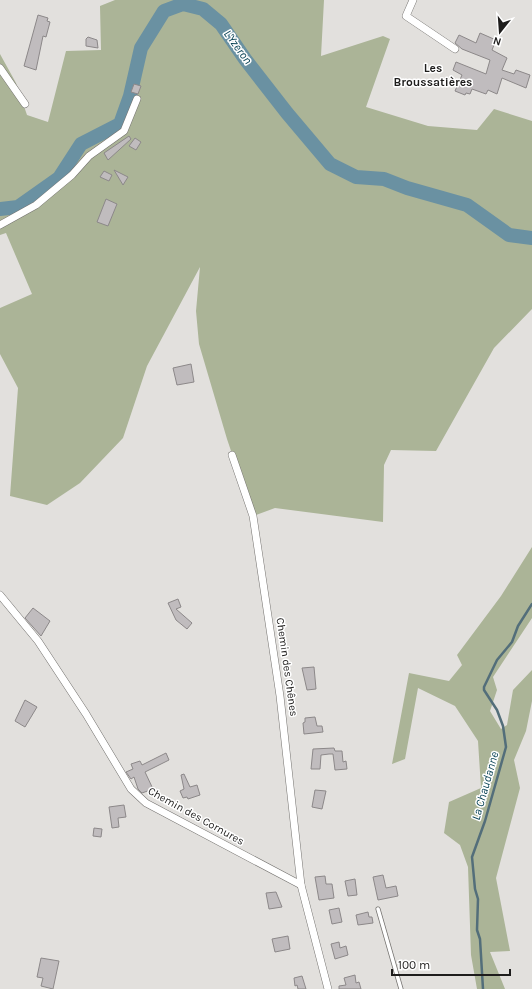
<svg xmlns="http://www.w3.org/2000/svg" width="532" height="989" font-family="Karla,sans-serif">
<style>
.green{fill:#abb497}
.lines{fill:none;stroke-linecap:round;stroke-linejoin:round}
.stream{stroke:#536e7a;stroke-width:2.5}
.river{stroke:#6a91a2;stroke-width:14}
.building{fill:#c0bcbe;stroke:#8c8889}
.service-casing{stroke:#74726f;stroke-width:5}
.minor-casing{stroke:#74726f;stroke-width:8}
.service{stroke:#fff;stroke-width:3.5}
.minor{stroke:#fff;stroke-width:7}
.labels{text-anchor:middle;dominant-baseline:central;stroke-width:3;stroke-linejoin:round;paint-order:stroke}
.street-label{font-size:11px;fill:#1e1d1c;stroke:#fff}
.water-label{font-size:12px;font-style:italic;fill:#023e51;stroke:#fff}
.neighbourhood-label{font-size:12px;font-weight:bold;fill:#1e1d1c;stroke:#fff}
</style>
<rect width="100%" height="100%" fill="#e2e0dd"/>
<g class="green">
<path d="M115,0h209l-3,56 62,-20 7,3 -24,68 62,19 49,4 17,-21 38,12v188l-38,39 -58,103 -45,-1 -7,15 -1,57 -108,-14 -22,8 -26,-77 -28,-95 -3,-33 4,-44 -53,99 -24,72 -43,45 -33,22 -37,-9 8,-108 -18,-34v-46l32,-14 -26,-61 -6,2v-181l16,29 11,32 21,7 18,-71 35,-1 -1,-44z"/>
<path d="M532,547v71l-39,59 4,13 -7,21 11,18 6,-4 6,-35 19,-20v31l-6,30 -12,29 6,28 -24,90 14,73 -20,1 15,37h-28l-6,-34 -3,-88 -8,-22 -16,-12 5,-31 32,-14 -3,-47 -23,-35 -37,-18 -13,71 -13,5 17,-91 40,8 13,-16 -5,-10 44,-59z"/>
</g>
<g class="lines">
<path class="stream" d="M483,989l-3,-50 -3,-9 1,-31 -3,-10 -3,-32 13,-36 21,-74 -3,-21 -6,-16 -13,-20v-3l13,-27 15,-18 6,-16 14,-22"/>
<path class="river" d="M0,209l18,-2 41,-29 22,-34 39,-20 10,-28 11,-48 23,-37 19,-7 20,5 18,15 24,35 42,54 43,51 26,13 28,2 23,9 60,17 42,30 23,3"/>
</g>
<g class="building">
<path d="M38,15l10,3 -1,3 3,1 -4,15 -3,-1 -7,34 -12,-4z"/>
<path d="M480,33l16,7 -4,10 15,8 -5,12 12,4 2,-4 14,5 -4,13 -24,-10 -5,16 -9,-4 -2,4 -14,-5 -2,5 -4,-1 -1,2 -10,-4 7,-16 -9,-5 3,-8 30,12 4,-14 -28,-11 -7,-6 4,-8 17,8z"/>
<path d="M88,37l9,3 1,8 -12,-2v-7z"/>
<path d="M134,84l7,2 -3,8 -7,-2z"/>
<path d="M129,136l2,3 -23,21 -4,-7z"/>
<path d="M135,138l6,4 -5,8 -7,-4z"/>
<path d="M114,170l14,7 -5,8z"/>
<path d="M104,171l8,4 -3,6 -9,-4z"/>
<path d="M106,199l11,5 -9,22 -11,-4z"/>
<path d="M191,364l3,18 -17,3 -4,-17z"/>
<path d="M178,599l3,8 -5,2 16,14 -5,6 -11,-9 -8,-17z"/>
<path d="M33,608l17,13 -9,15 -16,-18z"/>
<path d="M314,667l2,22 -9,1 -5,-22z"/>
<path d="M25,700l12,7 -12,20 -10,-6z"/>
<path d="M315,717l2,9h5l1,6 -19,2 -1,-11 2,-1v-4z"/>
<path d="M334,748l1,3h7l1,11 3,-1 1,8 -12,1 -2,-16h-4l-8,1 -1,14h-9l2,-20z"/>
<path d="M166,753l3,7 -24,12 8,17 -11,4 -4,-4 -4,-12 -3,2 -5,-7 7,-3 -2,-5 9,-3 2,4z"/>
<path d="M184,774l6,13 7,-2 3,10 -12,4 -1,-2 -4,1 -3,-7 4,-2 -3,-14z"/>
<path d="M315,790l11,1 -4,18 -10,-2z"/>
<path d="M124,805l2,12 -8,1 1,9 -7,1 -3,-21z"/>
<path d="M94,828l8,1 -1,8 -8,-1z"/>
<path d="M383,875l3,13 10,-2 2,10 -20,4 -5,-23z"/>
<path d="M325,876l1,8h6l2,14 -15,2 -4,-23z"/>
<path d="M355,879l2,16 -9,1 -3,-15z"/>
<path d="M276,892l6,15 -13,2 -3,-16z"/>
<path d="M339,908l3,14 -10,2 -3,-14z"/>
<path d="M368,912l1,5h3l1,6 -15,2 -2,-10z"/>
<path d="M288,936l2,13 -15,3 -3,-13z"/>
<path d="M339,942l1,6 6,-2 2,9 -13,4 -4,-15z"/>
<path d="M41,958l18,3 -6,28 -12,-3 2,-8 -6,-1z"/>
<path d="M355,975l1,8 3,-1 2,7h-22v-3l7,-1 -2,-7z"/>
<path d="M302,976l4,13h-8l-1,-4 -2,1 -1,-8z"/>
</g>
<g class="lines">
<g class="service-casing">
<path id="service" d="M378,909l23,80"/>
</g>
<g class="minor-casing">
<g id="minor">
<path d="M413,0l-7,16 49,33"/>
<path d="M0,68l25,36"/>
<path d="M0,225l36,-20 36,-30 17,-19 35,-25 13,-32"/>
<path d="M232,455l21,61 27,180 21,189 27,104"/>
<path d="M0,595l38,46 48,73 45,75 15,14 155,82"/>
</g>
</g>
<use href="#service" class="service"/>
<use href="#minor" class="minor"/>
</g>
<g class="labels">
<g class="street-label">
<text transform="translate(287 667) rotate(82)">Chemin des Chênes</text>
<text transform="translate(196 816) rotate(29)">Chemin des Cornures</text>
</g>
<g class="water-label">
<text transform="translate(238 47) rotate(54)">L'Yzeron</text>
<text transform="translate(485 786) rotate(-74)">La Chaudanne</text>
</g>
<g class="neighbourhood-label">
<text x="433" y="68">Les<tspan x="433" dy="14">Broussatières</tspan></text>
</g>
</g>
<g transform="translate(500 32) rotate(197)" stroke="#ffffff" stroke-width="3" paint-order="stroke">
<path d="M0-3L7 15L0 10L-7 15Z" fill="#1e1d1c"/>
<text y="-6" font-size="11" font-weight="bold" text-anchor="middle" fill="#1e1d1c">N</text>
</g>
<path d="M392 969v6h118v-6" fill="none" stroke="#1e1d1c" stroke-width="2"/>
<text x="398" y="969" font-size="12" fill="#1e1d1c" stroke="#ffffff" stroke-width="3" paint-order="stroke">100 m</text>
</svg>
